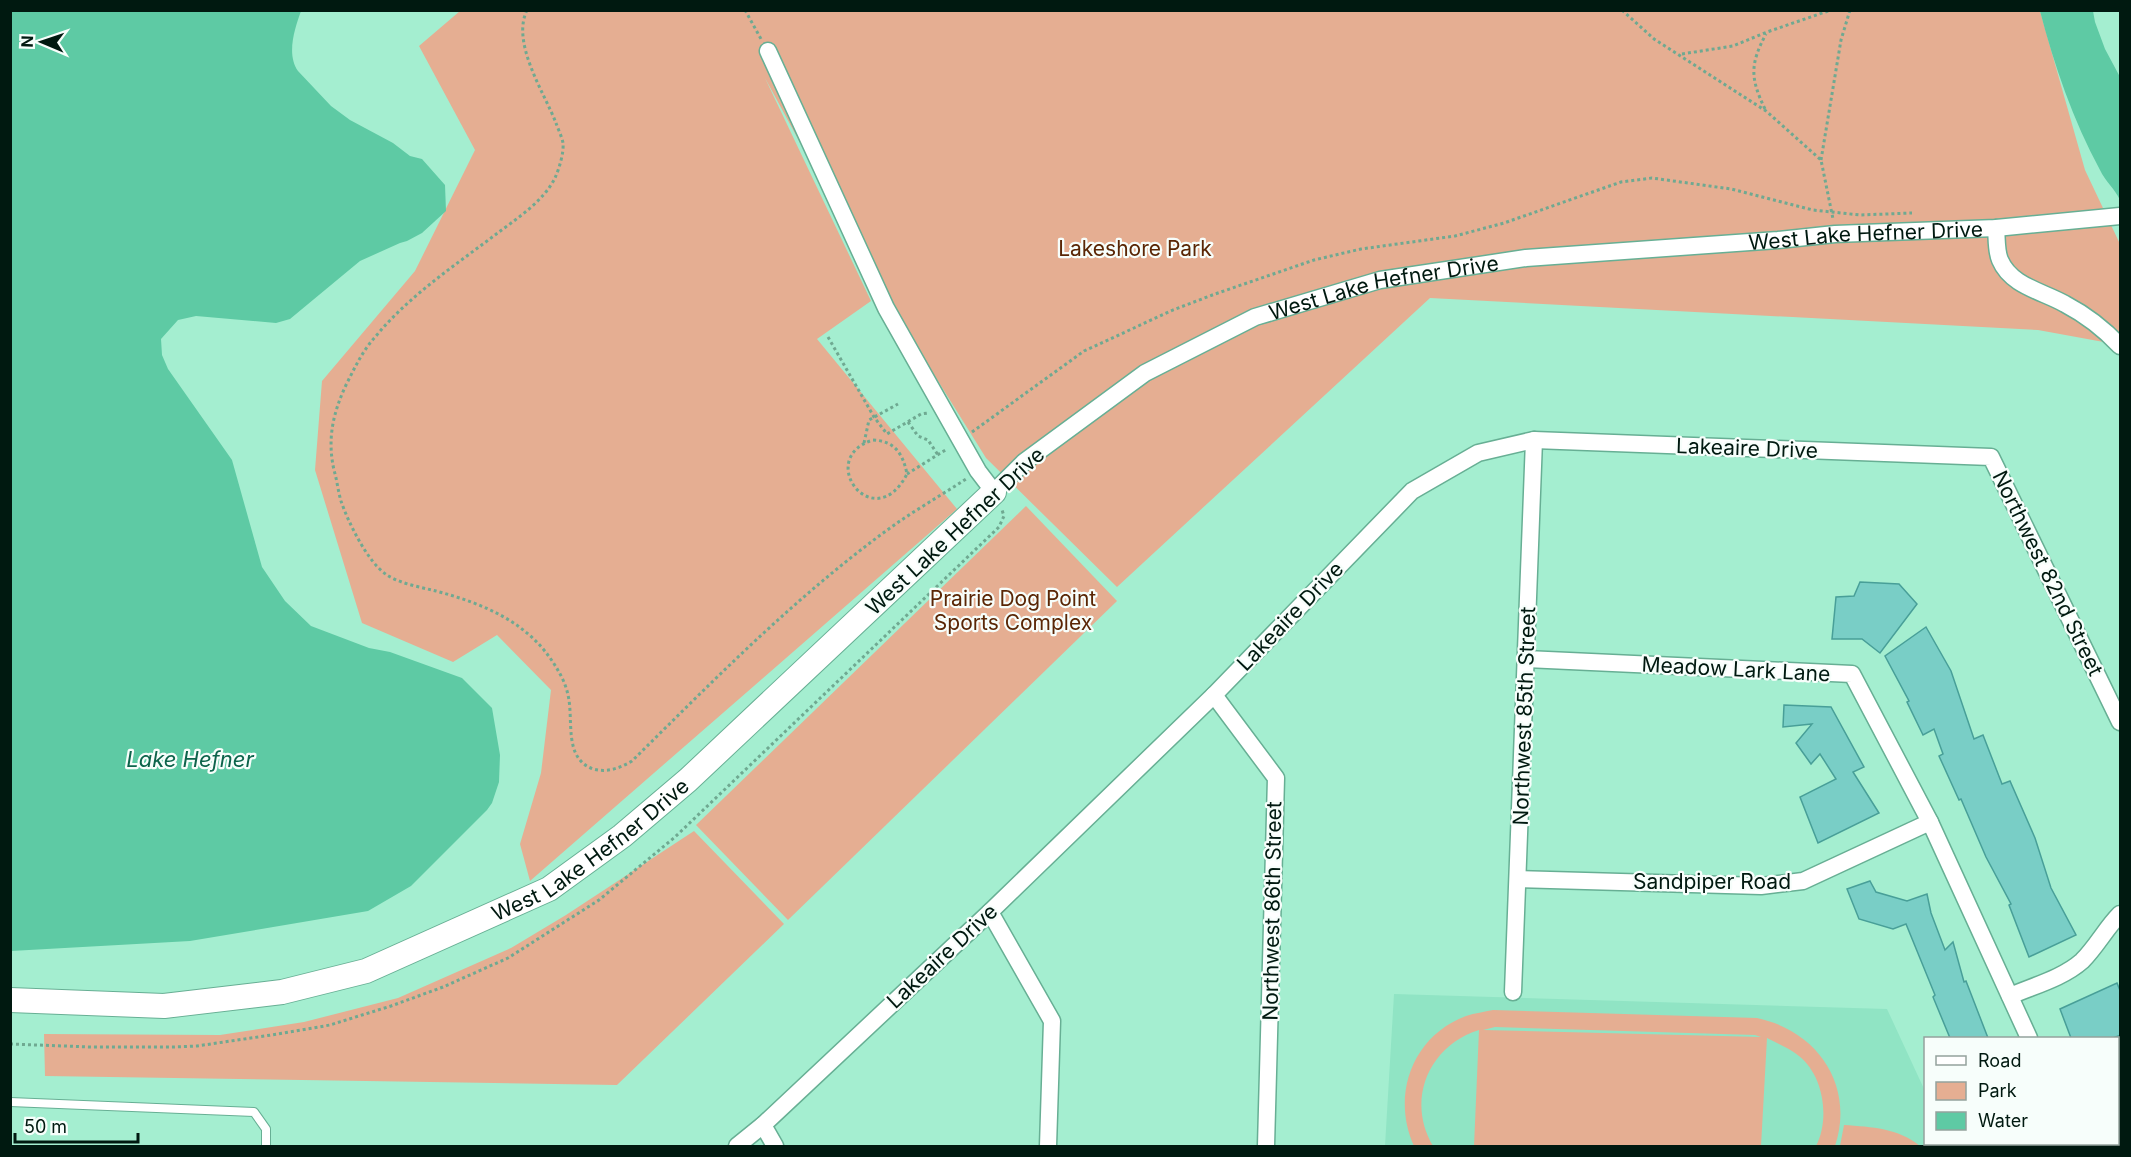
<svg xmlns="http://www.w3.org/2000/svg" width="2131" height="1157" font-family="Inter,sans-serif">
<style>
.built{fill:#90e4c4}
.green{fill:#e5ae92;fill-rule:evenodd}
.water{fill:#5ecaa4}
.building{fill:#79cec6;stroke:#489f98;stroke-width:1.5}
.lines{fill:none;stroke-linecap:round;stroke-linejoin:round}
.lane-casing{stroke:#67af94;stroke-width:10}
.street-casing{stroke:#67af94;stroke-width:19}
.secondary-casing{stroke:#67af94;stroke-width:26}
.path{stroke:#6fa991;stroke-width:3;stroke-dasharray:3 3;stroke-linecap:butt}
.lane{stroke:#fff;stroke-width:8}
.street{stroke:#fff;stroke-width:16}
.secondary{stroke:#fff;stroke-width:24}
.labels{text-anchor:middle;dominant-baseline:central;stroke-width:4.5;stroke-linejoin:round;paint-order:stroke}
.street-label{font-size:21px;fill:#001910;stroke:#f7fefb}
.park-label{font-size:21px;fill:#5a2605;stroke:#f7fefb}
.water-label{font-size:22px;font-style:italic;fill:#0d644b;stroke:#f7fefb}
</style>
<rect width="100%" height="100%" fill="#a4eed0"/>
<path class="built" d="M1394,994l493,15 38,82 1,53h24l2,2h-567z"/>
<g class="green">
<path d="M460,11h1580l45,159 35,74v101l-82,-15 -608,-32 -313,289 -131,-129 -116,-186 -105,-194 106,223 -54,38 140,170 -427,372 -10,-37 21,-71 10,-83 -54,-55 -44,27 -91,-39 -47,-153 7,-89 93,-110 60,-121 -56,-104z"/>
<path d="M1026,506l91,95 -329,319 -92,-95z"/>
<path d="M694,831l90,93 -167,161 -572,-9 -1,-42 176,1 84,-13 94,-24 113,-50 55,-33z"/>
<path d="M1493,1010l264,8c61,13 98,68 78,128h-19c14,-27 8,-70 -17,-90 -10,-8 -21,-12 -32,-18l-6,108h-287l5,-116c-51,16 -73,71 -46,116h-19c-23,-50 -2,-110 52,-130 9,-3 18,-4 27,-6zM1495,1027l260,8 6,2 -278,-7z"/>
<path d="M1844,1125c28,2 54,3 76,21h-80z"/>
</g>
<g class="water">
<path d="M11,10l290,1c-6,17 -15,43 -3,60l33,35 19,14 43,23 17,13 12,3 23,26 1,26 -24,22 -15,8 -7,2 -40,18 -70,58 -14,4 -80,-7 -18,4 -17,19 1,16 6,14 64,91 30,107 23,34 26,25 58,22 21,4 72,26 30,30 8,47 -1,27 -7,21 -5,7 -76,76 -43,25 -178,30 -179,10z"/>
<path d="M2040,11h53l2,11 10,27 15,28v123c-5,-11 -15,-19 -20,-30 -27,-50 -46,-105 -60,-159z"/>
</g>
<g class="building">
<path d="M1860,582l39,2 18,20 -37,49 -18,-14h-30l4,-42 18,-1z"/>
<path d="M1926,627l25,44 23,68 9,-4 19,49 8,-3 25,57 16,50 25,47 -47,22 -20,-52 2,-1 -25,-47 -25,-58 -2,1 -20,-44 4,-2 -9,-25 -11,6 -16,-33 2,-1 -24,-45z"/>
<path d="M1784,705l47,2 33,60 -11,5 26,41 -61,30 -18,-46 36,-18 -16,-25 -9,10 -15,-21 16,-19 -29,3z"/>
<path d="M1870,881l6,11 31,9 20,-7 4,19 14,37 8,-8 11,40 2,-1 22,57h-38l-17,-41 2,-2 -29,-71 -13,5 -34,-10 -12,-30z"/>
<path d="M2117,983l4,10v42l-8,3h-42l-11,-29z"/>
</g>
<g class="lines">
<g class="lane-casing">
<path id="lane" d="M10,1102l244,10 12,17v17"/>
</g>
<g class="street-casing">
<g id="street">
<path id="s1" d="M768,51l118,257 92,163 16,21 30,-30 121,-89 110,-56 125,-37 146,-22 252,-18 57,-6 161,-6 124,-12"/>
<path d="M1996,228c1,10 0,23 4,32 11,26 42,31 65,44 21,11 39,25 55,42"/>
<path d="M1526,659l326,15 78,148 99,216"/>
<path d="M1214,695l62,83 -10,368"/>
<path d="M1518,879l243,7 42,-5 127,-59"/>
<path d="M990,912l62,109 -4,125"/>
<path d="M1513,992l21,-552"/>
<path d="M2010,996c23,-10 53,-18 72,-35 15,-15 24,-33 38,-47"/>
<path d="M763,1125l12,21"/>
<path d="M2077,1144l1,2"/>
<path d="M737,1146l26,-21 227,-213 224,-217 198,-204 66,-38 56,-13 457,17 129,265"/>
</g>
</g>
<g class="secondary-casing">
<g id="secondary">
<path id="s2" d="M10,1000l154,6 118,-14 84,-21 183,-82 73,-53 66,-56 306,-288"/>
</g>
</g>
<g class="path">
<path d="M527,10c-16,33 17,82 29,113 2,6 6,14 7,20 1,10 -4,26 -8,35 -12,24 -39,41 -60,57 -41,31 -86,61 -119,101 -13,14 -21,31 -30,49 -13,28 -19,54 -12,85 3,10 4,21 7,31 7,21 27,62 46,74 14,9 33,12 49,16 48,13 93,31 120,76 5,8 10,18 12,28 6,25 -5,63 25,74 14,4 27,-1 39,-8 84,-83 168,-169 265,-238 22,-15 46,-29 69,-44"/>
<path d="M745,10l16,29"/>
<path d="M1622,10l32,29 112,72 55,49 12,59"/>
<path d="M1682,54l51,-8 34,-14 64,-22"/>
<path d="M1765,109c-15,-31 -15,-45 1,-75"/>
<path d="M1821,160l20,-120 9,-30"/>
<path d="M828,337l46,80 13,17 34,-20 7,-1"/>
<path d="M908,422l10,14 10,4 10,15"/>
<path d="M972,432l112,-81 89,-41 42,-16 99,-34 47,-11 94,-13 49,-13 117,-41 31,-4 79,11 82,21 47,5 52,-2"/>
<path d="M873,440c22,1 30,14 34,34 -33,64 -93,-16 -34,-34z"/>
<path d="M864,443l5,-23 29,-16"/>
<path d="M907,474l40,-25"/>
<path d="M10,1044l81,3h81l25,-1 81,-12 52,-9 61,-19 52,-19 65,-29 91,-58 76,-63 324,-310 5,-11 -2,-6"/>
</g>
<use href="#lane" class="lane"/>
<use href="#street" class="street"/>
<use href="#secondary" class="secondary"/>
</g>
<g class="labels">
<g class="street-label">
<text stroke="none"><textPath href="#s1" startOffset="1431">West Lake Hefner Drive</textPath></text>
<text stroke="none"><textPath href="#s1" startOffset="945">West Lake Hefner Drive</textPath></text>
<text transform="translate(1747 448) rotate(2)">Lakeaire Drive</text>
<text transform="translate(955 531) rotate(-43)">West Lake Hefner Drive</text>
<text transform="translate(2048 573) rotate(64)">Northwest 82nd Street</text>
<text transform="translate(1290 616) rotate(-46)">Lakeaire Drive</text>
<text transform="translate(1736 669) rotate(3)">Meadow Lark Lane</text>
<text transform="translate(1524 716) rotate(-88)">Northwest 85th Street</text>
<text stroke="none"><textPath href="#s2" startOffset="616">West Lake Hefner Drive</textPath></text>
<text x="1712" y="881">Sandpiper Road</text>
<text transform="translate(1272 911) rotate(-89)">Northwest 86th Street</text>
<text transform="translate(942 956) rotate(-43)">Lakeaire Drive</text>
</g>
<g class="park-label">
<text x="1135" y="248">Lakeshore Park</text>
<text x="1013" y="598">Prairie Dog Point<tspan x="1013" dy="24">Sports Complex</tspan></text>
</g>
<g class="water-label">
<text x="190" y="759">Lake Hefner</text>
</g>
</g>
<rect width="2131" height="1157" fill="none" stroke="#001910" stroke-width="24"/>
<rect x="1924" y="1037" width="195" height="108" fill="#f7fefb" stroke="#94a29d" stroke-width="1.5"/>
<rect x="1936" y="1056" width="30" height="9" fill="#ffffff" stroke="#94a29d" stroke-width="1.5"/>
<text x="1978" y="1067" font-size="18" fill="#001910">Road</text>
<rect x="1936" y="1082" width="30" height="18" fill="#e5ae92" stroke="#94a29d" stroke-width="1.5"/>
<text x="1978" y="1097" font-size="18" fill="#001910">Park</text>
<rect x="1936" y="1112" width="30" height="18" fill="#5ecaa4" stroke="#94a29d" stroke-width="1.5"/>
<text x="1978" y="1127" font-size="18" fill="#001910">Water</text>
<g transform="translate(42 42) rotate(272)" stroke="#f7fefb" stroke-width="4.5" paint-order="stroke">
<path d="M0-4.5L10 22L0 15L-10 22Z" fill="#001910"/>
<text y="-9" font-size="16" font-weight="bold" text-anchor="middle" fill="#001910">N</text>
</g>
<path d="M15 1133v9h123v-9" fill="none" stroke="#001910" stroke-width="3"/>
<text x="24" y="1133" font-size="18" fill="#001910" stroke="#f7fefb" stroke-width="4.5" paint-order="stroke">50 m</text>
</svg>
